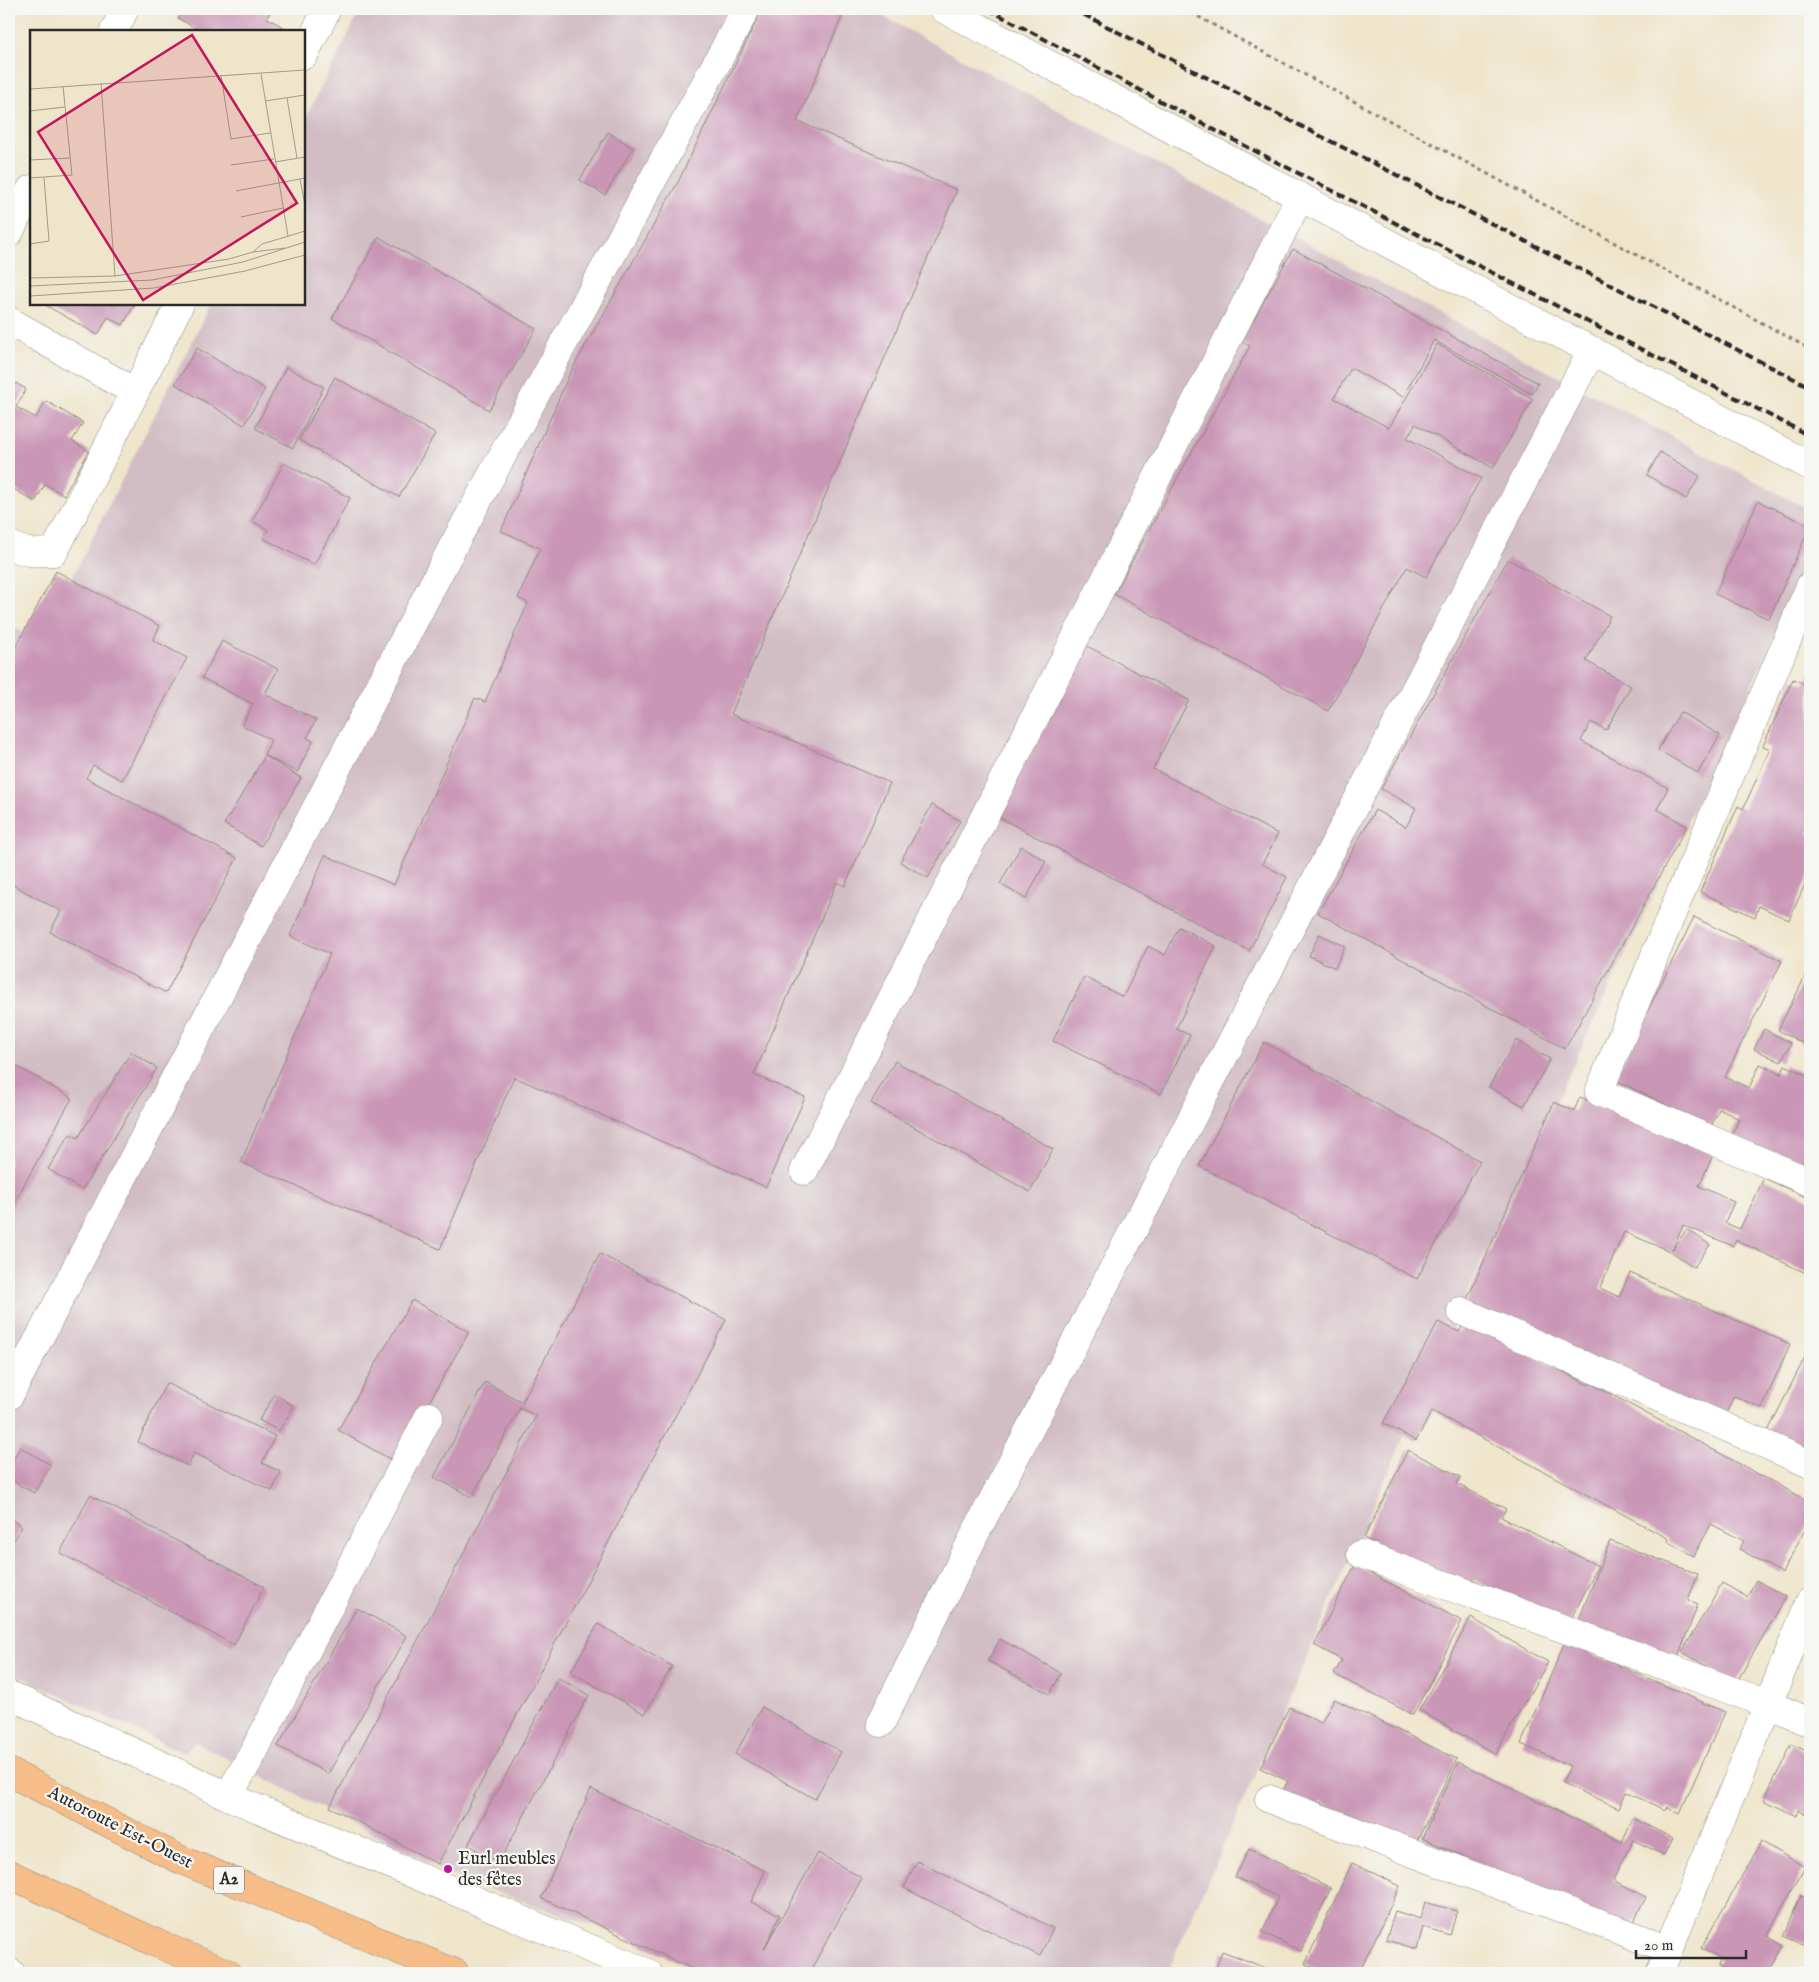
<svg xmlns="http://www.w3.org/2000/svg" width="1819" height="1982" font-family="'IM FELL English',serif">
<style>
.industrial{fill:#d2bdc5}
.building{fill:#c996b6}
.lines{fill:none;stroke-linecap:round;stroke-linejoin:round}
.minor-casing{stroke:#8d887b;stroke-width:29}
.highway-casing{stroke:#8d887b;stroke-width:29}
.path{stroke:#8d887b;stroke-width:3;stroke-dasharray:4 4;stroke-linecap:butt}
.minor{stroke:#fff;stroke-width:28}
.highway{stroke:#f7bd88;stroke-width:28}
.rail{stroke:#2b2b2b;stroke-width:4;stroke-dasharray:8 4;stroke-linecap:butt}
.poi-dot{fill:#b5179e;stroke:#f6f6f2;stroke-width:2}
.labels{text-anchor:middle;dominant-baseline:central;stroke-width:4.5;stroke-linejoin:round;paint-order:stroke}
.shield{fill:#f6f6f2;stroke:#686867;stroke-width:1}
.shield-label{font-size:16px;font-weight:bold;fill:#2b2b2b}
.street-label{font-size:18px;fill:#2b2b2b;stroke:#f6f6f2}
.poi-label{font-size:18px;fill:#2b2b2b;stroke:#f6f6f2;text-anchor:start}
.inset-road{fill:none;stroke:#a19b8b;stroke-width:1}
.view{fill:#c2185b;fill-opacity:0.15;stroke:#c2185b;stroke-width:2.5}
.inset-edge{fill:none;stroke:#2b2b2b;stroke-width:2.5}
</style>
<rect width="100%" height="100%" fill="#f6f6f2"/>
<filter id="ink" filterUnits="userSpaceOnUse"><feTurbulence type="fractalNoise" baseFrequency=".02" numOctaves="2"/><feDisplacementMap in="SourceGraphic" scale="10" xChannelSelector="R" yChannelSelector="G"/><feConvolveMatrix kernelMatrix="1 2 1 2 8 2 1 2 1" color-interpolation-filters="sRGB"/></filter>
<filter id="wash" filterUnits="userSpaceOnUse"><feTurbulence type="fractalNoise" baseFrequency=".0096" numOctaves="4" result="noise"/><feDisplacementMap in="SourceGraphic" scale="20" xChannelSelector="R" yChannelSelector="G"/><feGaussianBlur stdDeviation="1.12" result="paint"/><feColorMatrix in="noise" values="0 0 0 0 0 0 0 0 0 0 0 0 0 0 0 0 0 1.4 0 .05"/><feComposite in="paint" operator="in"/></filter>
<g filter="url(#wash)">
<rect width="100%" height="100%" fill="#efe5cb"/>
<path class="industrial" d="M361,9h508l397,213 544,288v50l-324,691 -319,722h-438l-272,-95 -262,-136 -11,11 -175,-82v-1046l31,16 171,-337h93v-183z"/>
<g id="blocks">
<g class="building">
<path d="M184,9h88l-5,9 18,10 -2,3h-87l1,-2 -19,-11z"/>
<path d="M762,9h60l20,8 -45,104 160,69 -226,524 159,69 -45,103 -8,-4 -83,193 51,22 -39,90 -252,-110 -74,172 -199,-87 89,-208 -40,-18 35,-81 69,30 81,-187 10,4 43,-99 -10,-5 22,-50 -39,-17 69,-158 108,-191z"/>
<path d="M608,132l25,16 -28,47 -25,-15z"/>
<path d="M379,237l157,92 -47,81 -157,-92z"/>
<path d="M1293,249l245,134 -6,11 -98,-54 -31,57 -52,-29 -17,30 55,30 48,-84 96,55 -40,69 -78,-44 -8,14 74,40 -55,99 -19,-10 -79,144 -214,-117 136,-248 -8,-5z"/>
<path d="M48,304h87l-12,21 -15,-8 -10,18 -51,-29z"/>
<path d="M197,348l68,41 -21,36 -69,-41z"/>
<path d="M286,367l38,20 -31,61 -38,-20z"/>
<path d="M335,377l100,57 -36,63 -100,-57z"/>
<path d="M9,379l17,10 -10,18 20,11 10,-17 37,22 -11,18 17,10 -25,44 -19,-11 -10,18 -26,-16z"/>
<path d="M1660,452l40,24 -14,23 -39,-24z"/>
<path d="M284,463l66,35 -36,67 -51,-27 5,-8 -16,-9z"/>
<path d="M1758,501l52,25 -41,93 -54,-25z"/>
<path d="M1508,559l102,57 -24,45 45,25 -25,44 -15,-8 -10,19 87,47 -11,21 30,17 -122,223 -247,-136 57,-103 31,17 10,-19 -35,-19z"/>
<path d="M56,571l104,55 -7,14 34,18 -65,122 -29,-15 -7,13 151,80 -71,135 -116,-61 11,-21 -52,-28v-223z"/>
<path d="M222,641l56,28 -13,25 51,26 -9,18 6,3 -16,31 -33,-17 7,-15 -29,-15 11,-21 -51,-26z"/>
<path d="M1087,646l102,54 -36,69 125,65 -16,30 25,13 -38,74 -252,-135z"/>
<path d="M1810,673v200l-21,47 -30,-14 -4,11 -55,-25 38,-86 5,3 27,-60 -7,-3 30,-67 12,5z"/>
<path d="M1680,712l40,23 -22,38 -40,-23z"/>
<path d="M265,756l36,22 -40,68 -37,-22z"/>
<path d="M932,805l28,16 -32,57 -28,-16z"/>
<path d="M1021,846l25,15 -20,38 -26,-15z"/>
<path d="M1694,917l88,44 -57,116 24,11 11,-24 21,10 4,-9 25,12v70l-12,25 -68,-33 9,-20 -20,-10 -8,18 -97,-48z"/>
<path d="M1179,927l37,19 -40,83 14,6 -29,59 -108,-53 31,-64 39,20 25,-51 17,9z"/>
<path d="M1319,934l26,12 -10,22 -26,-12z"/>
<path d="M1807,973l3,2v72l-32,-17z"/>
<path d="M1764,1029l27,14 -10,19 -27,-13z"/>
<path d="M1516,1040l34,19 -26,47 -35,-19z"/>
<path d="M1264,1042l216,119 -63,118 -218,-113z"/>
<path d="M131,1052l26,16 -75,122 -34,-21 22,-35 8,4z"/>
<path d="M895,1061l158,88 -23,43 -159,-89z"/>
<path d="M9,1062l63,36 -63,114z"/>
<path d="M1580,1097l133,58 -14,31 35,16 -9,21 15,6 24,-51 46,21v76l-74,-35 -3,6 -50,-21 -11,25 15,-21 23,16 -16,22 -22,-15 -48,-20 -24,56 19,9 11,-24 160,71 -28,64 -28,-12 -10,22 -259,-114 89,-202 20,9z"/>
<path d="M600,1254l126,66 -288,544 -108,-57 206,-391 -16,-8 -48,89 -38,-20 51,-95 37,20z"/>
<path d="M412,1300l57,32 -74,130 -57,-32z"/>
<path d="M1466,1320l122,65 2,-2 220,119v18l-28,53 -43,-24 5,-8 -33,-17 -17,32 -26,-14 1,-3 -237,-128 -16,30 -33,-18 55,-101 21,10z"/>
<path d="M1810,1347v110l-44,-22z"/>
<path d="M166,1383l109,53 -13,27 19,9 -9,19 -78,-38 -6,13 -50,-24z"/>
<path d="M275,1394l19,12 -15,25 -20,-11z"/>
<path d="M20,1447l31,18 -17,28 -25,-14v-11z"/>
<path d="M1408,1450l53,27 -4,7 49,25 -5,8 97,49 -31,61 -93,-47 -5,10 -105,-52z"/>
<path d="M90,1495l174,92 -30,58 -174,-92z"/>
<path d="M9,1518l13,9 -13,21z"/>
<path d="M1610,1541l88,33 -10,26 10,4 -24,65 -100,-37z"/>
<path d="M1355,1565l107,56 -49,94 -79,-41 8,-14 -28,-15z"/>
<path d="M1756,1580l30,17 -50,86 -54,-31 40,-69 25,14z"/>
<path d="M357,1608l50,28 -79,138 -50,-28z"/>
<path d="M1471,1618l77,44 -53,92 -76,-44z"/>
<path d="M598,1624l74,42 -27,48 -74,-42z"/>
<path d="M1000,1639l61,34 -11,21 -62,-33z"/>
<path d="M1565,1642l160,70 -45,101 -13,-6 -2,3 -39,-18 -7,16 -57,-25 8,-17 -49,-22z"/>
<path d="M558,1678l31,17 -90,167 -31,-17z"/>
<path d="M1334,1699l123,60 -43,88 -94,-45 -5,10 -35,-16 8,-15 -28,-13 29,-61 32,16z"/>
<path d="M762,1707l79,45 -26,47 -80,-45z"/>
<path d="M1792,1744l18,9v63l-12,-6 -2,6 -32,-16z"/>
<path d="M1458,1762l164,80 11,-24 39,20 -8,17 -31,-15 -20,40 33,17 -16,33 -208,-92z"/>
<path d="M591,1789l174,82 -14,31 29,13 -16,34 54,-96 44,25 -53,95h-108l-160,-75z"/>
<path d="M1761,1842l44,25 -38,69 17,10 -16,27h-39l-12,-7 3,-7 -19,-11z"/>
<path d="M1249,1849l82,39 -30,63 -39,-19 16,-35 -43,-20z"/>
<path d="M917,1861l136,67 -13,28 -136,-68z"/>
<path d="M1352,1863l48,23 -41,87h-33l-21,-9z"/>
<path d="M1801,1895l9,4v48l-26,-11z"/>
<path d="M1425,1902l32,9 -7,24 -27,-8 -6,22 -31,-9 9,-29 25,8z"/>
<path d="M1222,1951l57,22h-65z"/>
</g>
</g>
</g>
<g filter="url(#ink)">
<use href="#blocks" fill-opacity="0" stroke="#8d887b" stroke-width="1"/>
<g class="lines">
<g class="minor-casing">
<g id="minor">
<path d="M944,9l866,457"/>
<path d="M114,31l11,-22"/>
<path d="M304,55l23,-46"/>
<path d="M9,233l22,-44"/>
<path d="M9,321l126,71"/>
<path d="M9,544c15,10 28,9 45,8l126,-248"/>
<path d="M1810,586l-137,325 -74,181 211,90"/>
<path d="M804,1171l496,-974"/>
<path d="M1461,1311l349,153"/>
<path d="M9,1396l444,-850 293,-537"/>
<path d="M1361,1554l407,150 42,18"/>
<path d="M9,1695l219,101 420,177"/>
<path d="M881,1723l96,-193 615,-1180"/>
<path d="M228,1796l23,-39 178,-341"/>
<path d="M1269,1799l400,150"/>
<path d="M9,1972l2,1"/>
<path d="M1659,1973l151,-372"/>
</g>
</g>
<g class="highway-casing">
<g id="highway">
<path d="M9,1772l170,87 276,114"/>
<path d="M9,1874l147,69 71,30"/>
</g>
</g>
<path class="path" d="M1184,9l626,340"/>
<use href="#minor" class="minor"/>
<use href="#highway" class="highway"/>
<g class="rail">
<path d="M988,9l238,127 584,300"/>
<path d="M1073,9l737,378"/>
</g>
</g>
</g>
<circle class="poi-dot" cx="448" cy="1869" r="5"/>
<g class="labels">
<rect class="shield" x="214" y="1866.5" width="30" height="27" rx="4"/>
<g class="shield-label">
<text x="229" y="1880">A2</text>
</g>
<g class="street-label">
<text transform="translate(120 1828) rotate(27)">Autoroute Est-Ouest</text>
</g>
<g class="poi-label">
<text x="458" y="1859">Eurl meubles<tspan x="458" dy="21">des fêtes</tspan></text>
</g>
</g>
<g transform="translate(30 30)">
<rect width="275" height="275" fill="#efe5cb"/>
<path class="inset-road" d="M231,44l27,162M191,45l10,64 39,-6M71,53l14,193 114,-17 24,-7 9,-8 43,-13M0,59l275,-19M257,68l10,60M235,71l40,-6M0,81l35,-4M0,130l40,-2M245,132l30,-5M201,135l43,-6M0,148l42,-3 -9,-89M270,149l5,26M206,161l69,-13M211,187l42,-9M0,214l19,-3 -5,-63M223,222l32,-4M0,248l85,-2M0,256l122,-6 91,-18 62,-20M0,266l124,-8 91,-17 60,-16"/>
<path class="view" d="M162,5l105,168 -154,97 -105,-168z"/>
<rect width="275" height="275" class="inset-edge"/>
</g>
<rect width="1819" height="1982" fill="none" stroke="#f6f6f2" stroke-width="30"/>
<path d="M1636 1950v8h110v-8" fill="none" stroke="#2b2b2b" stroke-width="2.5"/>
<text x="1644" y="1950" font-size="15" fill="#2b2b2b" stroke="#f6f6f2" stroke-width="4" paint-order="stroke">20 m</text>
</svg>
